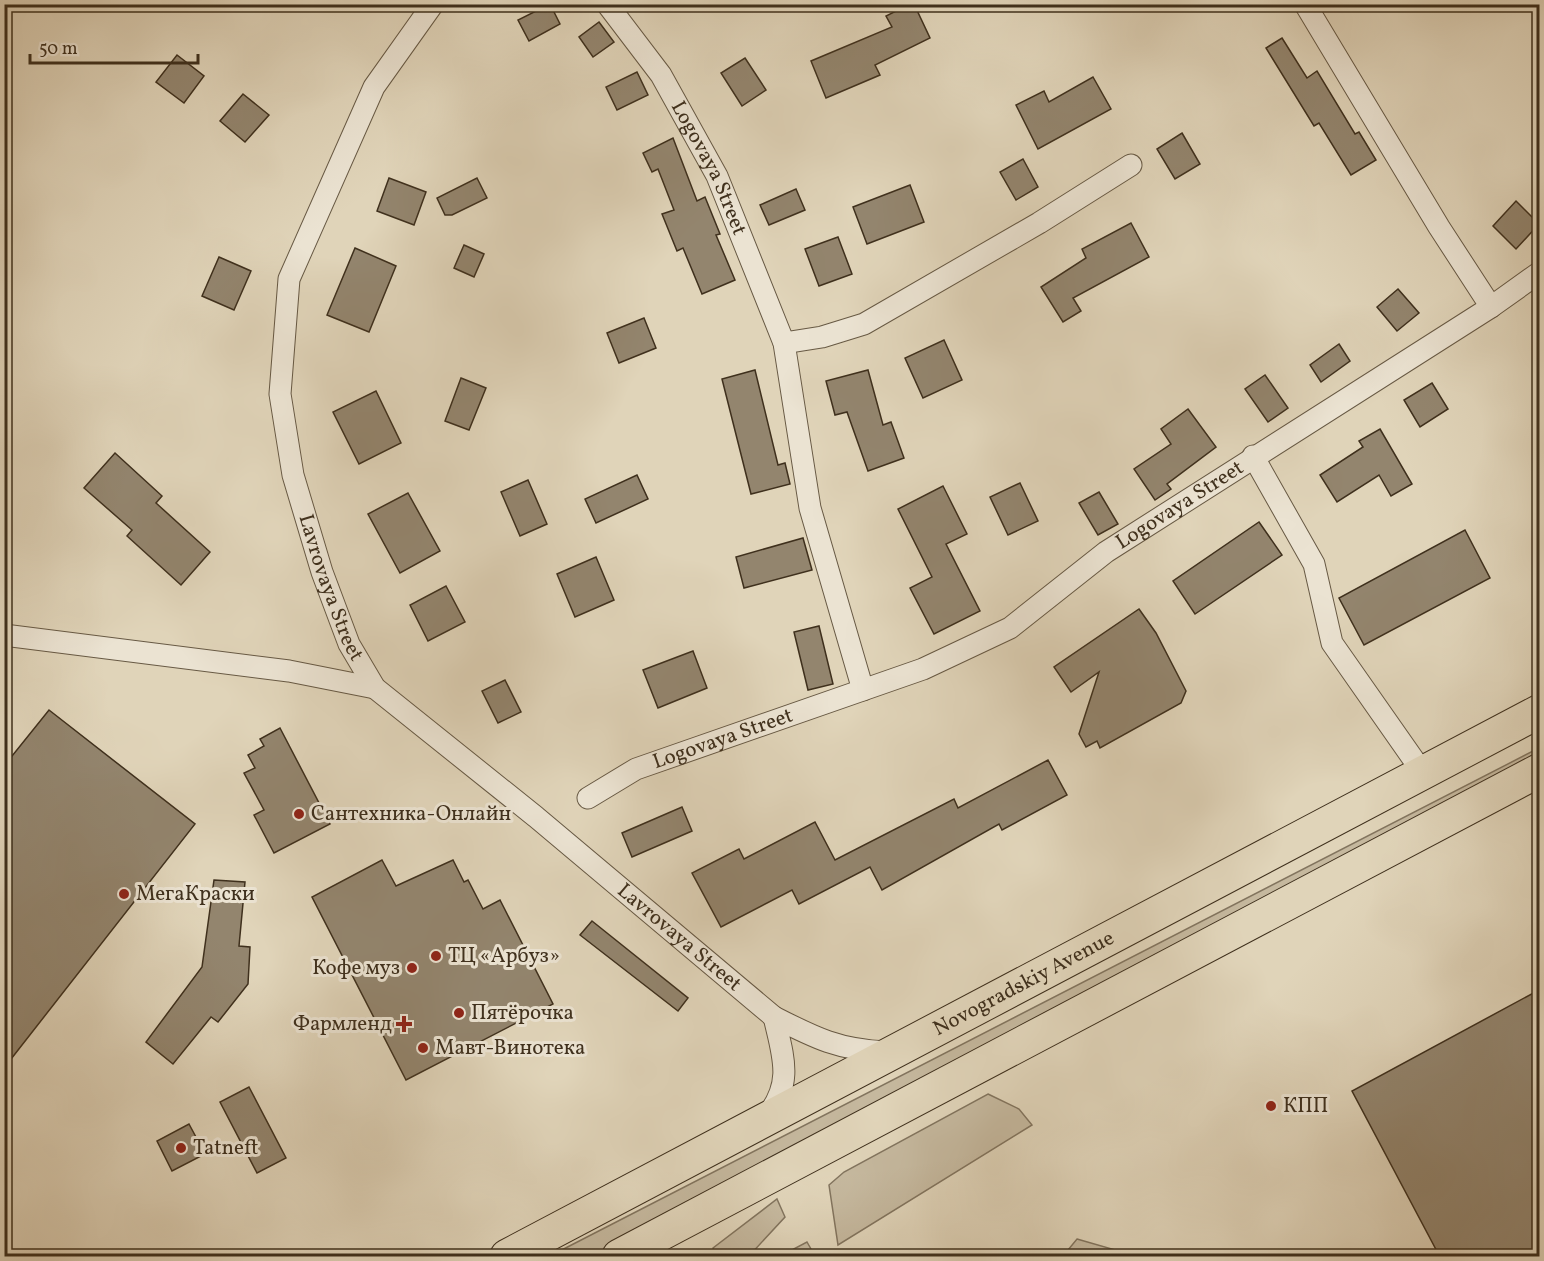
<svg xmlns="http://www.w3.org/2000/svg" width="1544" height="1261" font-family="Vollkorn,serif">
<style>
.green{fill:#c5b89e;stroke:#82745e;stroke-width:1.5}
.building{fill:#93856e;stroke:#3f301d;stroke-width:1.5}
.lines{fill:none;stroke-linecap:round;stroke-linejoin:round}
.street-casing{stroke:#675944;stroke-width:23}
.primary-casing{stroke:#3f301d;stroke-width:35}
.street{stroke:#ebe3d2;stroke-width:21}
.primary{stroke:#e0d4b9;stroke-width:33}
.poi-dot{fill:#8f2418;stroke:#ebe3d2;stroke-width:2}
.labels{text-anchor:middle;dominant-baseline:central;stroke-width:6;stroke-linejoin:round;paint-order:stroke}
.street-label{font-size:21px;fill:#3f301d;stroke:#ebe3d2}
.poi-label{font-size:21px;fill:#3f301d;stroke:#ebe3d2;text-anchor:start}
</style>
<rect width="100%" height="100%" fill="#e0d4b9"/>
<filter id="stains"><feTurbulence type="fractalNoise" baseFrequency=".00333" numOctaves="4"/><feColorMatrix values="0 0 0 0 .2 0 0 0 0 .09 0 0 0 0 .02 0 0 0 .5 -.17"/></filter>
<radialGradient id="worn" r=".72"><stop offset=".6" stop-color="#630" stop-opacity="0"/><stop offset="1" stop-color="#630" stop-opacity=".3"/></radialGradient>
<g class="green">
<path d="M1539,748v19l-945,489h-44z"/>
<path d="M988,1094l31,15 13,16 -194,120 -9,-60 15,-13z"/>
<path d="M777,1199l8,18 -36,39h-34l-2,-8z"/>
<path d="M1077,1239l42,12 2,5h-58z"/>
<path d="M807,1242l8,14h-33l2,-2z"/>
</g>
<g class="building">
<path d="M550,4l10,20 -31,17 -11,-21z"/>
<path d="M910,4h4l16,34 -55,27 5,10 -54,23 -15,-37 81,-34 -6,-11z"/>
<path d="M599,22l15,20 -21,15 -14,-20z"/>
<path d="M1282,38l25,40 10,-7 38,63 4,-2 17,28 -25,15 -32,-52 -5,3 -48,-78z"/>
<path d="M177,55l27,21 -20,27 -28,-21z"/>
<path d="M745,58l21,32 -24,16 -21,-33z"/>
<path d="M637,72l11,23 -31,15 -11,-23z"/>
<path d="M1093,77l18,32 -73,40 -22,-44 28,-14 5,11z"/>
<path d="M243,94l26,21 -24,27 -25,-21z"/>
<path d="M1182,133l18,31 -25,15 -18,-30z"/>
<path d="M673,138l24,63 8,-4 15,37 -4,1 19,45 -33,14 -19,-46 -6,3 -15,-37 12,-4 -16,-41 -6,3 -9,-19z"/>
<path d="M1023,159l15,28 -22,13 -16,-28z"/>
<path d="M389,178l37,14 -12,33 -37,-14z"/>
<path d="M477,178l10,20 -35,17h-7l-8,-17z"/>
<path d="M910,185l14,37 -57,22 -14,-37z"/>
<path d="M796,189l9,21 -36,15 -9,-20z"/>
<path d="M1516,201l23,23 -23,25 -23,-23z"/>
<path d="M1131,223l18,34 -76,41 8,13 -18,11 -22,-35 45,-29 -4,-9z"/>
<path d="M838,237l14,37 -33,12 -14,-37z"/>
<path d="M464,245l20,9 -10,23 -20,-9z"/>
<path d="M355,248l41,18 -27,66 -42,-17z"/>
<path d="M219,257l32,14 -17,39 -32,-14z"/>
<path d="M1398,289l21,24 -22,18 -20,-24z"/>
<path d="M644,318l12,30 -37,15 -12,-30z"/>
<path d="M944,340l18,40 -39,18 -18,-40z"/>
<path d="M1339,344l11,17 -29,21 -11,-17z"/>
<path d="M755,370l23,95 7,-2 5,21 -39,10 -29,-115z"/>
<path d="M868,370l15,55 8,-3 13,36 -36,13 -21,-59 -12,3 -9,-34z"/>
<path d="M1265,375l23,33 -20,14 -23,-33z"/>
<path d="M461,378l25,10 -17,42 -24,-9z"/>
<path d="M1432,383l16,26 -28,18 -16,-27z"/>
<path d="M376,391l25,52 -42,21 -26,-52z"/>
<path d="M1188,409l28,38 -49,37 4,5 -16,11 -21,-31 37,-25 -10,-15z"/>
<path d="M1380,429l32,55 -21,12 -12,-21 -42,27 -17,-27 43,-28 -4,-6z"/>
<path d="M115,453l47,43 -6,7 54,49 -29,33 -54,-49 5,-6 -48,-42z"/>
<path d="M637,475l11,24 -52,24 -11,-24z"/>
<path d="M528,480l19,44 -27,12 -19,-44z"/>
<path d="M1020,483l18,38 -30,14 -18,-38z"/>
<path d="M943,486l24,48 -21,10 34,67 -46,23 -24,-46 22,-11 -34,-68z"/>
<path d="M1099,492l19,32 -20,11 -19,-32z"/>
<path d="M408,493l32,58 -40,22 -32,-59z"/>
<path d="M1259,522l23,33 -87,59 -22,-33z"/>
<path d="M1465,530l25,48 -126,67 -25,-47z"/>
<path d="M803,538l9,32 -68,18 -8,-31z"/>
<path d="M596,557l18,43 -39,17 -18,-43z"/>
<path d="M446,586l19,36 -37,19 -18,-36z"/>
<path d="M1139,609l17,24 30,58 -5,12 -81,45 -3,-7 -11,6 -7,-13 20,-62 -28,20 -17,-25z"/>
<path d="M819,626l14,58 -25,6 -14,-58z"/>
<path d="M693,651l14,37 -49,20 -15,-38z"/>
<path d="M505,680l16,32 -23,11 -16,-32z"/>
<path d="M49,710l146,114 -191,244v-302z"/>
<path d="M280,728l50,96 -56,29 -20,-38 10,-5 -20,-37 11,-5 -7,-13 16,-9 -4,-7z"/>
<path d="M1048,760l19,35 -65,35 -3,-6 -117,66 -12,-23 -71,37 -7,-14 -71,37 -29,-54 47,-24 5,10 71,-37 20,38 119,-61 4,9z"/>
<path d="M682,807l10,24 -60,26 -10,-24z"/>
<path d="M382,860l14,26 57,-26 11,22 4,-2 15,29 17,-9 53,104 -147,76 -94,-183z"/>
<path d="M214,880l31,2 -6,64 11,1 -2,37 -30,38 -7,-5 -38,47 -27,-22 56,-75z"/>
<path d="M592,921l96,77 -10,13 -98,-76z"/>
<path d="M1539,990v267h-99l-88,-166z"/>
<path d="M249,1087l37,71 -29,15 -37,-71z"/>
<path d="M189,1124l16,30 -33,17 -15,-30z"/>
</g>
<g class="lines">
<g class="street-casing">
<g id="street">
<path id="s1" d="M433,4l-59,83 -85,192 -9,115 13,81 29,97 27,72 26,44 161,129 238,200"/>
<path id="s2" d="M607,4l54,71 56,101 67,167 26,165 53,182"/>
<path d="M1305,4l134,223 52,80"/>
<path d="M784,343l38,-6 42,-13 175,-101 92,-58"/>
<path d="M1253,456l61,108 18,79 91,130"/>
<path d="M4,635l285,36 86,17"/>
<path id="s3" d="M588,798l48,-29 287,-100 87,-41 96,-76 385,-245 49,-35"/>
<path d="M766,1117c28,-34 17,-61 8,-100 41,21 65,33 113,35"/>
</g>
</g>
<g class="primary-casing">
<g id="primary">
<path id="s4" d="M507,1256l1033,-545"/>
<path d="M619,1256l921,-486"/>
</g>
</g>
<use href="#street" class="street"/>
<use href="#primary" class="primary"/>
</g>
<g class="poi-dot">
<circle cx="299" cy="814" r="6"/>
<circle cx="124" cy="894" r="6"/>
<circle cx="436" cy="956" r="6"/>
<circle cx="412" cy="968" r="6"/>
<circle cx="459" cy="1013" r="6"/>
<path d="M401 1015h6v6h6v6h-6v6h-6v-6h-6v-6h6z"/>
<circle cx="423" cy="1048" r="6"/>
<circle cx="1271" cy="1106" r="6"/>
<circle cx="181" cy="1148" r="6"/>
</g>
<g class="labels">
<g class="street-label">
<text stroke="none"><textPath href="#s2" startOffset="194">Logovaya Street</textPath></text>
<text stroke="none"><textPath href="#s3" startOffset="666">Logovaya Street</textPath></text>
<text stroke="none"><textPath href="#s1" startOffset="628">Lavrovaya Street</textPath></text>
<text stroke="none"><textPath href="#s3" startOffset="148">Logovaya Street</textPath></text>
<text stroke="none"><textPath href="#s1" startOffset="1132">Lavrovaya Street</textPath></text>
<text stroke="none"><textPath href="#s4" startOffset="584">Novogradskiy Avenue</textPath></text>
</g>
<g class="poi-label">
<text x="311" y="814">Сантехника-Онлайн</text>
<text x="136" y="894">МегаКраски</text>
<text x="448" y="956">ТЦ «Арбуз»</text>
<text x="400" y="968" text-anchor="end">Кофе муз</text>
<text x="471" y="1013">Пятёрочка</text>
<text x="392" y="1024" text-anchor="end">Фармленд</text>
<text x="435" y="1048">Мавт-Винотека</text>
<text x="1283" y="1106">КПП</text>
<text x="193" y="1148">Tatneft</text>
</g>
</g>
<rect width="1544" height="1261" fill="none" stroke="#e0d4b9" stroke-width="24"/>
<rect x="6" y="6" width="1532" height="1249" fill="none" stroke="#3f301d" stroke-width="3"/>
<rect x="12" y="12" width="1520" height="1237" fill="none" stroke="#3f301d" stroke-width="1.5"/>
<path d="M30 54v9h168v-9" fill="none" stroke="#3f301d" stroke-width="3"/>
<text x="39" y="54" font-size="18" fill="#3f301d" stroke="#ebe3d2" stroke-width="4.5" paint-order="stroke">50 m</text>
<rect width="100%" height="100%" filter="url(#stains)"/>
<rect width="100%" height="100%" fill="url(#worn)"/>
</svg>
